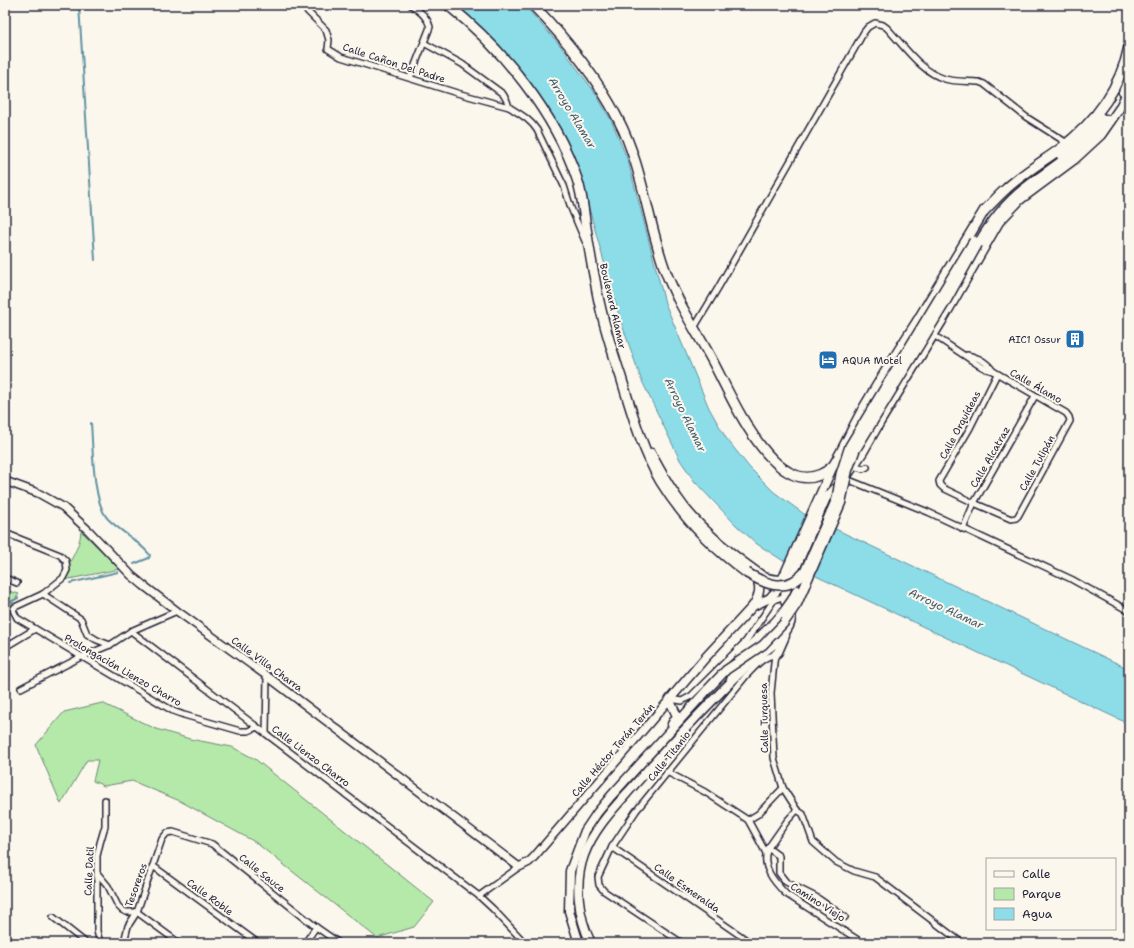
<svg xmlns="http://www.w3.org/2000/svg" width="1134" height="948" font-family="'Shantell Sans',sans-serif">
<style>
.green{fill:#b5e9aa;stroke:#6c8672}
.water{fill:#8ddde9;stroke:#6292a3}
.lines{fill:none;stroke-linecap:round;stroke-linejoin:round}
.stream{stroke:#6292a3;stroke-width:2}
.street-casing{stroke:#22223b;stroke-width:8}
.secondary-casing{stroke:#22223b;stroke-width:10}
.primary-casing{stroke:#22223b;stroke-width:11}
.highway-casing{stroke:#22223b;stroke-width:12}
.street{stroke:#fbf7ec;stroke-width:5}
.secondary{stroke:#fbf7ec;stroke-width:7}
.primary{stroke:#fbf7ec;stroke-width:8}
.highway{stroke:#fbf7ec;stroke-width:9}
.primary-bridge-casing{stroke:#22223b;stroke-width:11;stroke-linecap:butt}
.highway-bridge-casing{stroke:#22223b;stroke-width:12;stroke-linecap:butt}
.primary-bridge{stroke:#fbf7ec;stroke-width:8}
.highway-bridge{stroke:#fbf7ec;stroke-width:9}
.labels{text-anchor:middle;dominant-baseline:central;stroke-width:4;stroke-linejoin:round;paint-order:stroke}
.street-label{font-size:10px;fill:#22223b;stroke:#fbf7ec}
.poi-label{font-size:10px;fill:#22223b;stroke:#fbf7ec;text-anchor:end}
.water-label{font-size:11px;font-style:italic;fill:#425a6f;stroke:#fbf7ec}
</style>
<rect width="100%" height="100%" fill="#fbf7ec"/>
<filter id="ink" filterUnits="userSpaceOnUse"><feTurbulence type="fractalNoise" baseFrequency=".025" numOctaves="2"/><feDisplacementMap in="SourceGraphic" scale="8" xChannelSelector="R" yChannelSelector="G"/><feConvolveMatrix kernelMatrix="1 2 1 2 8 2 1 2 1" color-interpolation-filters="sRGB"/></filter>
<g filter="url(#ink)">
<g class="green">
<path d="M81,531l39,38 -56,11 -1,-2c5,-16 17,-29 18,-47z"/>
<path d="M5,590l14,4 -14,19z"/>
<path d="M102,703l54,26 34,10 42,8 23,12 179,143 -20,25 -37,11 -122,-96 -75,-41 -48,-20 -28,5 -11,-5 5,-21h-11l-26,44 -25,-59 28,-33z"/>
</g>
<path class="water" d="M452,5h72l35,39 37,50 16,28 16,39 37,142 44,105 17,30 23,29 25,25 30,22 325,155v55l-347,-164 -25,-16 -21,-19 -41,-43 -15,-22 -39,-81 -21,-60 -33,-118 -37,-84z"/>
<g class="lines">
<g class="stream">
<path d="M79,5l16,255"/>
<path d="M91,423c2,23 1,79 17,96 13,13 30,21 42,36l-1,3 -15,6"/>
<path d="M70,583l48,-11"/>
<path d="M5,605l13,-7"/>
</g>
<g class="street-casing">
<g id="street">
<path d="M301,5l25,25 3,10 -1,9 13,8 116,36 52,14"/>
<path d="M424,43l38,21 41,30 4,7 2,6c11,7 21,12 28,23l27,56 7,22 14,33"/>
<path d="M410,78l20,-51c-3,-11 -10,-15 -19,-22"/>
<path d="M694,328l24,-40 146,-256 4,-5 7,-4 8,2 4,3c17,18 34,44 58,51 10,3 23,2 34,3l5,2 42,33 41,26"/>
<path d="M932,334l45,30 9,5 7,2 73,42 3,4 1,4 -52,95 -2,2 -5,1 -37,-16 -31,-15 -3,-3 -1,-4 31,-53 27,-54"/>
<path d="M967,355c12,3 19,6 26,16"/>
<path d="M853,466l10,3 4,-2"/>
<path d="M844,478l84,34 143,67 58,32"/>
<path d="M963,529l11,-26 61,-107"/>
<path d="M5,533l55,22 6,6 1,9 -4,8 -20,16 -28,13 -2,3 4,8 156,93 11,4 56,16h8l9,-4"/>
<path d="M5,578l12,5"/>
<path d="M43,594l38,25 6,15 10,6 13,5"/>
<path d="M131,631l348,265 14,13 32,34"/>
<path d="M5,647l30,-18"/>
<path d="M775,653l-4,40 3,65 9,30 14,22 6,4 10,28 23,20 18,9 21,6 87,66"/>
<path d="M21,688l60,-31 29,-12 21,-14 46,-20"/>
<path d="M670,699l12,2 9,-5 55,-55 28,-41 11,-4"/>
<path d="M266,733l1,-57"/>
<path d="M667,772l38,20 43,28 18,33"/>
<path d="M797,810l-10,11 -19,27c-8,18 6,34 18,46l77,49"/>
<path d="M748,820l10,-6 25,-26"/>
<path d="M612,847l139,96"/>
<path d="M768,848l11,8v17l7,9 30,15 29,20"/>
<path d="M153,866l105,77"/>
<path d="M98,874l10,12 10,20 4,4 4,2h11l42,31"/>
<path d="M479,896l40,-29"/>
<path d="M53,917l33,26"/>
<path d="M100,943l-3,-12v-75l3,-13 5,-17v-26"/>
<path d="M125,943v-5l3,-12 9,-14 25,-73 5,-6 6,-1 39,12 104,83 23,16"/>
<path d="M305,943l11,-16"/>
<path d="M682,943l-78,-52 -5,-6 -1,-8 14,-30 24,-36 110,-135c8,-8 17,-20 29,-21"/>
</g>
</g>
<g class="secondary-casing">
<path id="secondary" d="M5,481l33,12 25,14 26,24 42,44 12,10 34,26 90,65 252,191 10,-5 5,-5 136,-158"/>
</g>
<g class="primary-casing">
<g id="primary">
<path d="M1123,92l6,-14"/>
<path d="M978,244c13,-23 30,-44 52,-60 26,-20 56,-37 76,-65"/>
<path d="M651,453c10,19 21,38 34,55 22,27 50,49 79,69 9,3 19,5 28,-1"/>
<path d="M849,473l14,-21 17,-30 62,-101 57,-99 22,-23 54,-40 26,-24 18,-26 10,-20"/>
<path d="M797,590l8,-18"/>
<path d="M753,606l17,-8 8,-9 55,-123"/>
<path d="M775,655l3,-3 7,-16"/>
<path d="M731,680l9,-25 35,-33 7,-8"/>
<path d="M672,724l5,-8 -7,-15v-2l35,-41 48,-52c10,-16 7,-23 -2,-38"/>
<path d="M579,943l-10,-32 1,-40 15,-40 12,-18 14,-17 97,-107"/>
<path d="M591,943c-13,-26 -17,-61 -7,-88 11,-29 33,-50 53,-73 35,-40 72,-79 110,-116 14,-14 33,-22 42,-40 5,-10 -1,-16 -4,-26 -1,-4 1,-8 2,-12l39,-90 15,-16"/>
</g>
</g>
<g class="highway-casing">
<g id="highway">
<path d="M448,5c54,43 107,108 129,174 5,14 6,28 8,42 3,20 6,40 10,59 5,33 15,65 26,97 10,33 22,75 40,105 22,36 52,66 86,91"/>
<path d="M533,5c33,34 63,71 85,114 24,46 29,99 46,148 12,34 32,63 49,95 18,33 66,151 119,105 4,-4 6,-10 9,-15 9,-17 17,-35 27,-51 15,-26 31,-51 47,-76 23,-38 46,-76 69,-114 7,-7 14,-15 22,-22 16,-15 36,-27 54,-40 34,-26 60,-59 69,-102"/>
<path d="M1061,155l26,-21 14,-16"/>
</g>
</g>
<use href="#street" class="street"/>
<use href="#secondary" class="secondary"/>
<use href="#primary" class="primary"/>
<use href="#highway" class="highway"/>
<g class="primary-bridge-casing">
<g id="primary-bridge">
<path d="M782,614l10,-14 5,-10"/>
<path d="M708,689l18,-19 37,-25 21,-22 13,-19 44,-101 7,-33 7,-19 89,-146 34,-61"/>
</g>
</g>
<g class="highway-bridge-casing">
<path id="highway-bridge" d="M747,573c20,12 40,20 58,-1l32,-73 4,-25 9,-28 124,-205"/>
</g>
<use href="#primary-bridge" class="primary-bridge"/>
<use href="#highway-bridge" class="highway-bridge"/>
</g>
</g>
<defs>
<g id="building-square" transform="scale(1)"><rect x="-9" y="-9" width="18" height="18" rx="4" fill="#1f6fb2" stroke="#fbf7ec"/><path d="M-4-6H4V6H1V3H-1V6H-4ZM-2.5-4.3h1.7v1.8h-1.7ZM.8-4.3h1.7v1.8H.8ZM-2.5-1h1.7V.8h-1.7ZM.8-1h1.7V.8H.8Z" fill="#fff"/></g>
<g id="hotel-square" transform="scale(1)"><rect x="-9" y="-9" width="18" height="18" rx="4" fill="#1f6fb2" stroke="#fbf7ec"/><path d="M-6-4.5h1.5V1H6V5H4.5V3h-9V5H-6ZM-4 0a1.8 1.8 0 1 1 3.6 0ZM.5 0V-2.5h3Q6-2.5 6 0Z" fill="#fff"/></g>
</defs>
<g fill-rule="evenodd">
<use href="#building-square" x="1075" y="339"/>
<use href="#hotel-square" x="828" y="360"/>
</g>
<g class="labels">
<g class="street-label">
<text transform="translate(394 63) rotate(18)">Calle Cañon Del Padre</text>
<text transform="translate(613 306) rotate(77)">Boulevard Alamar</text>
<text transform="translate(1036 386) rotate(30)">Calle Álamo</text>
<text transform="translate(960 425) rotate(-62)">Calle Orquídeas</text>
<text transform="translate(990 457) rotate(-60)">Calle Alcatraz</text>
<text transform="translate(1037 463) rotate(-61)">Calle Tulipán</text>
<text transform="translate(267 664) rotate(36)">Calle Villa Charra</text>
<text transform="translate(123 670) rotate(30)">Prolongación Lienzo Charro</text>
<text transform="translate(764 718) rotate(-91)">Calle Turquesa</text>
<text transform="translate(613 750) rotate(-49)">Calle Héctor Terán Terán</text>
<text transform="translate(311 756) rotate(37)">Calle Lienzo Charro</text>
<text transform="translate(669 756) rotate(-51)">Calle Titanio</text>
<text transform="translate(89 871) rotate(-87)">Calle Datil</text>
<text transform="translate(262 873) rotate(38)">Calle Sauce</text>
<text transform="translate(136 885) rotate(-70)">Tesoreros</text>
<text transform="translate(687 888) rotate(35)">Calle Esmeralda</text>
<text transform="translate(210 897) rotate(36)">Calle Roble</text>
<text transform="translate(818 902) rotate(33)">Camino Viejo</text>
</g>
<g class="poi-label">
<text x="1061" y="339">AIC1 Ossur</text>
<text x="842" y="360" text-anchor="start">AQUA Motel</text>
</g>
<g class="water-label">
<text transform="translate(572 113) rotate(59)">Arroyo Alamar</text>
<text transform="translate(685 415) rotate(64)">Arroyo Alamar</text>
<text transform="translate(946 609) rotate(25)">Arroyo Alamar</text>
</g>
</g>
<rect width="1134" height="948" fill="none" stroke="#fbf7ec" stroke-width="20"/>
<rect x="10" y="10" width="1114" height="928" fill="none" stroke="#22223b" stroke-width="1.5" filter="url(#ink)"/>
<rect x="986" y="858" width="130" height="72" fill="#fbf7ec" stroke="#a4a2a5"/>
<rect x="994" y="871" width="20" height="6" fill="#fbf7ec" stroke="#a4a2a5"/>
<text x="1022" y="878" font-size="12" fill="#22223b">Calle</text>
<rect x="994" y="888" width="20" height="12" fill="#b5e9aa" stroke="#a4a2a5"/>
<text x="1022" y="898" font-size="12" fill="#22223b">Parque</text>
<rect x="994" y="908" width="20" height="12" fill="#8ddde9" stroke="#a4a2a5"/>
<text x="1022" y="918" font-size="12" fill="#22223b">Agua</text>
</svg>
